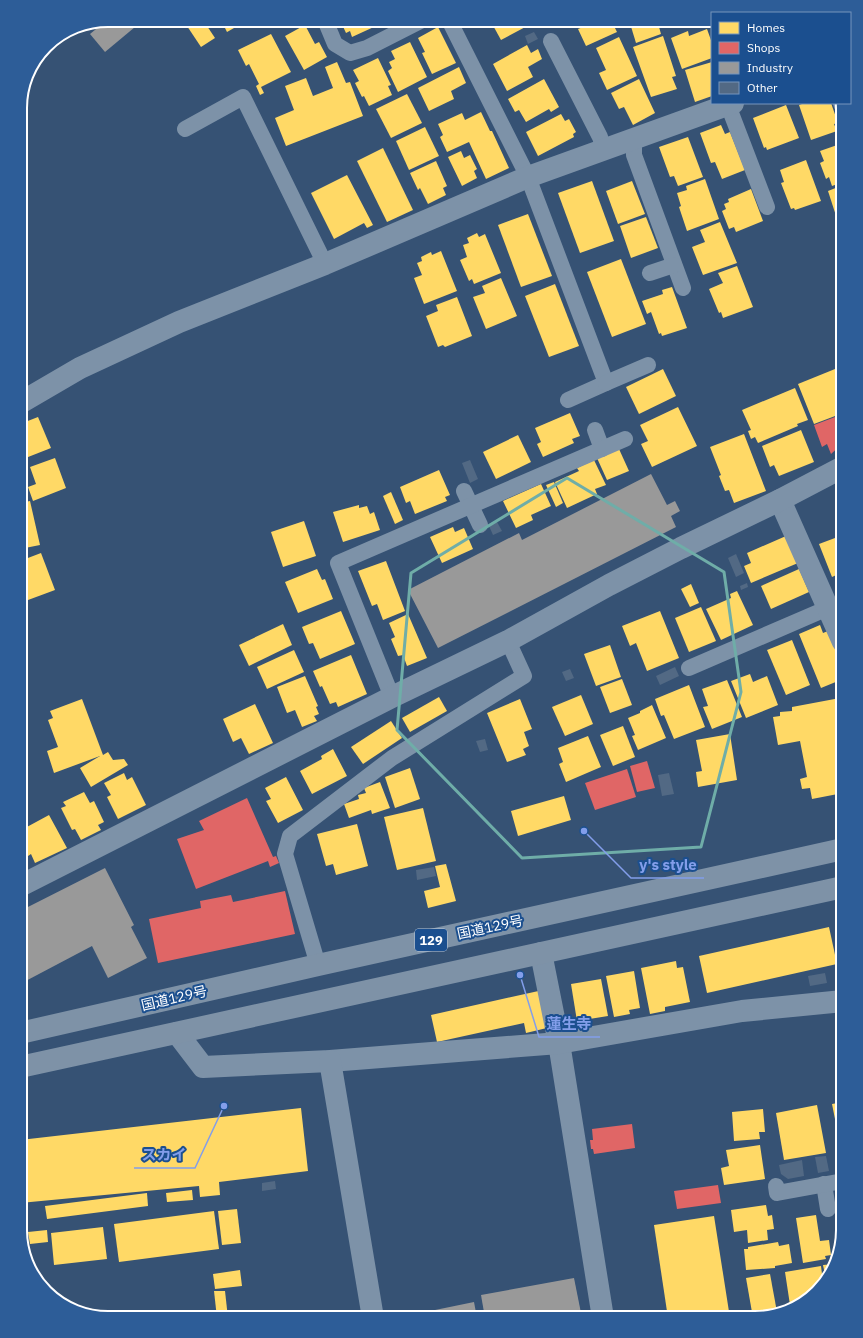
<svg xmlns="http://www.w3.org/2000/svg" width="863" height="1338" font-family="'IBM Plex Sans','Noto Sans JP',sans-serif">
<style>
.homes{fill:#ffd966}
.shops{fill:#e06666}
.industry{fill:#999}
.building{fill:#526984}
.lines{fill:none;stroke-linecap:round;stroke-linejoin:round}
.lane{stroke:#7d92a8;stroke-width:16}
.street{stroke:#7d92a8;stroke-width:22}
.highway{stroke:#7e92a7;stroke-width:22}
.marked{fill:none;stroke:#6fada8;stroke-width:3;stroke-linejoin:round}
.labels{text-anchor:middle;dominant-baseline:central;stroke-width:4;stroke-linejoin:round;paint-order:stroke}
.shield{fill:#1b4f8f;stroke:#bbcadd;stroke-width:1}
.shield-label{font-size:13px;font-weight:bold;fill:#fff}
.street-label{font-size:14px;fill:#fff;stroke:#1b4f8f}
.rim{fill:none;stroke:#fff;stroke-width:2}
.leader{fill:none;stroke:#839eea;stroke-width:1.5}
.callout-dot{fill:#839eea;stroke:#1b4f8f;stroke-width:1.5}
.callout-label{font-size:15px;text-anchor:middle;font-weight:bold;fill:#839eea;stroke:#1b4f8f;stroke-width:4;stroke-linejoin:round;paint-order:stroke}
</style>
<rect width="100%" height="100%" fill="#365274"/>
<g class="homes">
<path d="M183,20h20l12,18 -14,9z"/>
<path d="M221,20h27l-21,12z"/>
<path d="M340,20h34l2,6 -24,11 -2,-6 -4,2z"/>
<path d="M490,20h36l3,5 -28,15z"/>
<path d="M580,20h31l6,12 -31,14 -8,-17 5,-2z"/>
<path d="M629,20h28l4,14 -25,9z"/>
<path d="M305,25l10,19 4,-2 8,15 -23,13 -19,-34z"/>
<path d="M438,27l18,36 -24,11 -10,-21 3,-1 -7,-14z"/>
<path d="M707,29l5,14v15l-30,11 -11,-31 17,-7 1,5z"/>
<path d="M271,34l20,38 -30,15 3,6 -4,2 -4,-9 3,-2 -10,-20 -3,2 -8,-16z"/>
<path d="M663,36l13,40 -4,1 5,12 -26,8 -18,-50z"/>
<path d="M619,37l18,39 -30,14 -8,-17 7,-3 -10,-22z"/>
<path d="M410,42l17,35 -29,15 -10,-21 4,-3 -3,-6 6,-3 -4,-8z"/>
<path d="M527,45l4,8 7,-4 4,10 -14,8 5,10 -26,14 -14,-27z"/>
<path d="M378,58l13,27 -3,1 4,9 -23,11 -5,-10 -2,1 -7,-14 4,-2 -6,-11z"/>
<path d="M337,62l9,21 4,-1 13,34 -77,30 -11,-28 19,-8 -9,-24 21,-8 7,18 20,-8 -8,-21z"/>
<path d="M712,62v34l-17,6 -10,-32z"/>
<path d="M459,67l7,16 -15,8 3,8 -25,12 -11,-23z"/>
<path d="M544,79l15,28 -8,5 -2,-3 -23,13 -7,-12 -4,2 -7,-13z"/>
<path d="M639,79l16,34 -22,12 -9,-18 -5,2 -8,-16z"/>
<path d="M407,94l15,29 -31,15 -15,-29z"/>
<path d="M805,103h26l7,20 -4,1 3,7 -26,9 -12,-35z"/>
<path d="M786,105l13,33 -32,12 -1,-3 -2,1 -11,-30z"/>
<path d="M481,112l9,19h2l17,37 -23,11 -17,-37 -22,10 -7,-15 3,-2 -5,-11 24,-11 3,7z"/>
<path d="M561,114l4,7 4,-2 7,13 -3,2 1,3 -36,19 -12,-24z"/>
<path d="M721,125l4,9 5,-2 15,38 -23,9 -7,-17 -4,1 -11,-30z"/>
<path d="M425,127l14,29 -30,14 -13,-29z"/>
<path d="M688,137l15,40 -25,9 -4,-10 -4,1 -11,-30z"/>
<path d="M843,143v39l-11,4 -3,-9 -3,2 -6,-16 4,-2 -4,-10z"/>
<path d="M383,148l30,62 -26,12 -30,-61z"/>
<path d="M461,151l3,7 6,-3 7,14 -3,2 3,7 -15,8 -14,-29z"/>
<path d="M806,160l15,41 -26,9 -1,-2 -3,1 -10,-26 3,-1 -4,-12z"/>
<path d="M436,161l11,25 -4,2 3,7 -18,9 -8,-16 -2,2 -8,-17z"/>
<path d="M347,175l26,50 -6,3 -3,-5 -30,16 -23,-46z"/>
<path d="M705,179l14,40 -32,12 -8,-24 2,-1 -4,-13 10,-3 -1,-4z"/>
<path d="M592,181l22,60 -34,12 -22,-60z"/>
<path d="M632,181l13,33 -27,10 -12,-33z"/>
<path d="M843,185v39l-4,1 -11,-34z"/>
<path d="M751,189l12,32 -27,11 -2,-5 -5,2 -7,-18 4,-2 -2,-5 5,-2 -1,-3z"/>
<path d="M528,214l24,62 -31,11 -23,-62z"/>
<path d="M646,217l12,31 -27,10 -11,-32z"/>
<path d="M720,222l17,41 -34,12 -11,-28 13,-5 -5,-12z"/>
<path d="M477,233l2,4 6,-3 16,39 -27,11 -2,-5 -3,2 -9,-21 7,-3 -4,-12 6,-2 -2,-5z"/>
<path d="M441,251l16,40 -33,13 -10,-26 8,-3 -5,-12 5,-2 -1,-4 10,-5 1,3z"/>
<path d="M621,259l25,65 -34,13 -25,-65z"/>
<path d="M737,266l16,41 -30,11 -2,-6 -2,1 -10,-24 14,-6 -5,-10z"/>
<path d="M501,278l16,38 -31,13 -13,-32 12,-4 -3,-7z"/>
<path d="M555,284l24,62 -30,11 -24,-61z"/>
<path d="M672,287l15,41 -25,8 -1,-3 -2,1 -8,-22 -4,2 -5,-13 21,-7 -1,-4z"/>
<path d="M457,297l15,39 -27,11 -2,-2 -5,2 -12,-31 12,-5 -2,-6z"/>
<path d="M663,369l13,27 -37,18 -13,-27z"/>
<path d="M835,369l8,20v24l-29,11 -16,-40z"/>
<path d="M795,388l13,32 -11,4 1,2 -40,17 -3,-6 -4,2 -3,-8 3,-1 -9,-20z"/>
<path d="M678,407l19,39 -45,21 -11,-23 7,-3 -8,-16z"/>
<path d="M570,413l10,23 -8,3 2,4 -31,14 -6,-13 4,-2 -6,-14z"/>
<path d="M38,417l13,31 -28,11 -3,-8v-27z"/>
<path d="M801,430l13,32 -35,14 -5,-11 -4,2 -8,-21z"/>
<path d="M744,434l22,57 -32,12 -5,-13 -4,1 -6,-15 2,-1 -11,-28z"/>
<path d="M518,435l13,27 -35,17 -13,-27z"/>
<path d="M619,449l10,22 -22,9 -10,-22z"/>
<path d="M55,458l11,30 -33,13 -5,-14 8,-3 -6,-17z"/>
<path d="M594,460l12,25 -11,4 2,5 -30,14 -12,-26 24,-11 -2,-3z"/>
<path d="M439,470l11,25 -5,2 2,4 -32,13 -5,-13 -4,2 -6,-16z"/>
<path d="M554,482l9,21 -7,4 -10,-22z"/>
<path d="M541,484l10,22 -20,9 2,5 -17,8 -13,-27z"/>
<path d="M391,492l12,28 -8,4 -12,-28z"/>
<path d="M30,501l10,44 -20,4v-46z"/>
<path d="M359,505v3l8,-2 3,8 4,-2 6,18 -37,12 -10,-30z"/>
<path d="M304,521l12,35 -33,11 -12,-35z"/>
<path d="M453,527l2,5 9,-4 9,21 -31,14 -12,-26z"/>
<path d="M843,535v37l-11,5 -13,-33z"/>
<path d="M786,536l12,27 -47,20 -7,-17 7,-3 -4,-10z"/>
<path d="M41,553l14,37 -35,13v-42z"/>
<path d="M386,561l19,50 -22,9 -6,-16 -5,2 -14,-35z"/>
<path d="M317,569l5,11 3,-1 8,20 -35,14 -13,-31z"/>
<path d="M799,569l10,23 -38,17 -10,-23z"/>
<path d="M843,583v19l-8,-15z"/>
<path d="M691,584l8,19 -9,4 -9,-18z"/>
<path d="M737,591l16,34 -32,15 -15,-31 25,-11 -1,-4z"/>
<path d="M701,607l15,34 -27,11 -14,-34z"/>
<path d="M341,611l14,33 -35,15 -7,-16 -4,1 -7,-17z"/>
<path d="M660,611l19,47 -32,13 -11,-28 -6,3 -8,-20z"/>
<path d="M408,614l19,44 -20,8 -4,-11 -5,1 -7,-17 4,-2 -6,-14z"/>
<path d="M283,624l9,21 -43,21 -10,-21z"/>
<path d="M820,625l3,8 5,-2 15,36v12l-22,9 -22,-54z"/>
<path d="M792,640l18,45 -24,10 -19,-45z"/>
<path d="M610,645l11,32 -25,9 -12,-32z"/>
<path d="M294,650l10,22 -37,17 -10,-22z"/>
<path d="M351,655l16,39 -29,13 -2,-5 -6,2 -8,-18 -2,1 -7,-16z"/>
<path d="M750,674l3,8 14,-6 11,29 -32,13 -15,-37z"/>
<path d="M305,676l13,30 -2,1 3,7 -5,2 3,5 -15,6 -7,-17 -8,3 -10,-26z"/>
<path d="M622,679l10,26 -22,8 -10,-26z"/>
<path d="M727,680l15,37 -30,12 -9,-22 5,-1 -6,-17z"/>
<path d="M689,685l16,42 -31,12 -10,-24 -3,1 -6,-17z"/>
<path d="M581,695l12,29 -28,12 -13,-29z"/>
<path d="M439,697l8,14 -37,21 -8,-14z"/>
<path d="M840,698l3,17v78l-31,6 -2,-11 -8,1 -2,-10 7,-2 -7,-36 -22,4 -5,-28 7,-1v-4l12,-1v-4z"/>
<path d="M82,699l21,56 5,-3 5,8 11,-1 4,6 -37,22 -11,-19 20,-12 -46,17 -7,-22 11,-4 -10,-27 5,-2 -3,-7z"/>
<path d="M520,699l12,30 -8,3 5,14 -6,3 3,6 -19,7 -20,-49z"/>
<path d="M255,704l18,39 -24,11 -8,-16 -8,4 -10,-23z"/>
<path d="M652,705l14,33 -28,12 -6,-14 3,-1 -7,-17 12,-5v-2z"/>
<path d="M391,721l11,17 -39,26 -12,-17z"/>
<path d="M623,726l12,31 -22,9 -13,-31z"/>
<path d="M730,734l7,46 -39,7 -2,-15 6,-1 -6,-31z"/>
<path d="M588,736l13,31 -35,15 -7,-18 4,-2 -5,-14z"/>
<path d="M333,749l14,27 -35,18 -12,-23 22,-12 -1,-3z"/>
<path d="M410,768l10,31 -25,9 -10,-31z"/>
<path d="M124,773l3,7 5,-3 14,28 -28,14 -11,-22 4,-2 -7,-12z"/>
<path d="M286,777l17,33 -25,13 -12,-22 5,-2 -6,-11z"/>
<path d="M380,782l10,26 -18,6 -1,-4 -22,8 -5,-14 15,-5 -1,-4 8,-2 -2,-5z"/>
<path d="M84,792l6,11 4,-2 10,21 -6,3 3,5 -20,10 -6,-11 -3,1 -11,-22 5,-2 -3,-4z"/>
<path d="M564,796l7,24 -53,16 -7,-25z"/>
<path d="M423,808l13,53 -39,9 -13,-53z"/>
<path d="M49,815l18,33 -32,15 -4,-9 -3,2 -8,-18v-4l7,-3 -2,-3z"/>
<path d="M357,824l11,42 -32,9 -3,-11 -7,2 -9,-32z"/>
<path d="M20,855l8,16 -8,3z"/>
<path d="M446,864l10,37 -28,7 -4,-17 16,-4 -5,-21z"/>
<path d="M829,927l8,37 -130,29 -8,-37z"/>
<path d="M676,961l1,7 6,-1 7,35 -25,5v4l-15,3 -9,-46z"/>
<path d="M634,971l6,37 -11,2 1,4 -16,3 -8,-41z"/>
<path d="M601,979l7,37 -31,5 -6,-37z"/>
<path d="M543,990l8,37 -25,6 -2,-10 -87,19 -6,-27z"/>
<path d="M843,1102v26h-1l-1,-5 -5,1 -4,-20z"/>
<path d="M817,1105l9,48 -42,7 -8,-47z"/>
<path d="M301,1108l7,63 -89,11 1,13 -20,2 -1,-11 -179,17v-63z"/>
<path d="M763,1109l2,23h-6l1,7 -26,2 -2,-29z"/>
<path d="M760,1145l5,34 -41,6 -3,-17 8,-2 -3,-16z"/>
<path d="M192,1190l1,10 -26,2 -1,-9z"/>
<path d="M147,1193l1,13 -101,13 -2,-13z"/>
<path d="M766,1205l2,11 4,-1 2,14 -7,1 1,10 -20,3 -1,-13 -13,2 -3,-22z"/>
<path d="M237,1209l4,34 -19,2 -4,-34z"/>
<path d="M214,1211l5,38 -100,13 -5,-38z"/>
<path d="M816,1215l4,26 9,-1 2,15 -6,1 1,3 -23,4 -7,-45z"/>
<path d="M714,1216l16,102h-62l-14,-93z"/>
<path d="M103,1227l4,32 -53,6 -3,-32z"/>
<path d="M47,1230l1,12 -18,2 -2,-12z"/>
<path d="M778,1242l1,4 10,-2 3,19 -17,3v2l-29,2 -2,-21h4v-2z"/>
<path d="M834,1264l-3,10 -5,6 -3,-15z"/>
<path d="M821,1266l2,16 -4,4h-4l1,3 -14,15 -12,1 -5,-33z"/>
<path d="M240,1270l2,16 -27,3 -2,-15z"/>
<path d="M770,1274l7,38 -24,6 -7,-40z"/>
<path d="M214,1291h11l3,27h-11z"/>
</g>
<g class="shops">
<path d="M843,414v29l-12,11 -4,-10 -5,3 -8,-22z"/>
<path d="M647,761l8,27 -18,4 -7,-26z"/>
<path d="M627,769l9,28 -41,13 -10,-27z"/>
<path d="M247,798l26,59 3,-1 3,7 -9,4 -2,-6 -72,28 -19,-50 27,-9 -5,-9z"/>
<path d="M285,891l10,43 -137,29 -9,-44 52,-11 -1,-7 31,-6 2,7z"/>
<path d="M632,1124l3,24 -41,6 -1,-5h-2l-1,-9h3l-1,-11z"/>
<path d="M718,1185l3,18 -44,6 -3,-18z"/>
</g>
<g class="industry">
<path d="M107,20h33l1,2 -36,30 -15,-18z"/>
<path d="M651,474l16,31 8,-4 5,10 -9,5 5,11 -238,121 -30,-58 111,-57 3,7z"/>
<path d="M105,868l29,57 -3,2 16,31 -39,20 -16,-32 -72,38v-73z"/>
<path d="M574,1278l8,40h-97l-4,-23z"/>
<path d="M474,1302l3,16h-76v-1z"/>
</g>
<g class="building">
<path d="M534,32l4,7 -10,5 -3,-8z"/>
<path d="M470,460l8,19 -8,4 -8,-20z"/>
<path d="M497,522l5,9 -9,4 -4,-9z"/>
<path d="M736,554l8,19 -8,4 -8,-19z"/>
<path d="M747,583l1,4 -7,3 -1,-4z"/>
<path d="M675,667l4,9 -19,9 -4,-9z"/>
<path d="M570,669l4,9 -8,3 -4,-9z"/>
<path d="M485,739l3,11 -8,2 -4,-11z"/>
<path d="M669,773l5,21 -12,2 -4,-21z"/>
<path d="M434,867l2,9 -19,4 -1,-10z"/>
<path d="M825,973l2,10 -17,3 -2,-10z"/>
<path d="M826,1156l3,15 -11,2 -3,-16z"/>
<path d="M802,1160l2,16 -16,3 -7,-5 -2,-9z"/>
<path d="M275,1181l1,8 -14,2v-8z"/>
</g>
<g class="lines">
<g class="lane">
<path d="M325,20l10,24 15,9 17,-5 55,-28"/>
<path d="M449,20l79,157 78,206 -38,17"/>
<path d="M551,41l49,96 4,13"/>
<path d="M841,103l1,3"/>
<path d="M728,105l39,102"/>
<path d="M185,129l58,-32 82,167"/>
<path d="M634,139v16l49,133"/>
<path d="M650,273l24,-8"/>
<path d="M606,383l42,-18"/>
<path d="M595,430l7,19"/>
<path d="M464,491l16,34"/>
<path d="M689,668l139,-60"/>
<path d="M392,697l-54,-134 287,-124"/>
<path d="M318,965l-33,-111 5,-18 102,-78 132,-82 -16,-35"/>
<path d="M824,1184l4,25"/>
<path d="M776,1186l1,7 66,-12"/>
</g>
<g class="street">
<path d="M20,403l60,-35 99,-46 146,-58 203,-87 205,-74"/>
<path d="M780,500l63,142"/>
<path d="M20,886l372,-189 116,-56 101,-56 72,-37 99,-48 63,-33"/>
<path d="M541,953l18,90 44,275"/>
<path d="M177,1033l26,34 127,-6 229,-18 183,-32 101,-10"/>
<path d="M330,1061l43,257"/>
</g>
<g class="highway">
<path d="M20,1033l298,-68 525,-116"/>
<path d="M20,1067l823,-180"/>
</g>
</g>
<path class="marked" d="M567,478l157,94 17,120 -40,155 -179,11 -125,-128 14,-157z"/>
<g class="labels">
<rect class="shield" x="415" y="929" width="32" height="22" rx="3"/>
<g class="shield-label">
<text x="431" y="940">129</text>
</g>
<g class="street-label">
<text transform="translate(490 927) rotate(-12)">国道129号</text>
<text transform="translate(174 998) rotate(-13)">国道129号</text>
</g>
</g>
<path d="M0 0H863V1338H0ZM108 27H755A81 81 0 0 1 836 108V1230A81 81 0 0 1 755 1311H108A81 81 0 0 1 27 1230V108A81 81 0 0 1 108 27Z" fill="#2d5d98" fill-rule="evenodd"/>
<path class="rim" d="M108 27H755A81 81 0 0 1 836 108V1230A81 81 0 0 1 755 1311H108A81 81 0 0 1 27 1230V108A81 81 0 0 1 108 27Z"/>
<path class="leader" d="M584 831L631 878H704M520 975L539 1037H600M224 1106L195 1168H134"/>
<g class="callout-dot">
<circle cx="584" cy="831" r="4"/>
<circle cx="520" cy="975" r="4"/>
<circle cx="224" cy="1106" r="4"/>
</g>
<g class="callout-label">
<text x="668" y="870">y's style</text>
<text x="569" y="1029">蓮生寺</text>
<text x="164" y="1160">スカイ</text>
</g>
<rect x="711" y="12" width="140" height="92" fill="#1b4f8f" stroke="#7695bc"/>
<rect x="719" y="22" width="20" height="12" fill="#ffd966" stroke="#7695bc"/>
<text x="747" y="32" font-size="12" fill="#ffffff">Homes</text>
<rect x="719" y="42" width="20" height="12" fill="#e06666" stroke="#7695bc"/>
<text x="747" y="52" font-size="12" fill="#ffffff">Shops</text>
<rect x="719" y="62" width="20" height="12" fill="#999999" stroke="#7695bc"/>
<text x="747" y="72" font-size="12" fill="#ffffff">Industry</text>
<rect x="719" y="82" width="20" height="12" fill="#526984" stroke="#7695bc"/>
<text x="747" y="92" font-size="12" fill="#ffffff">Other</text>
</svg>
